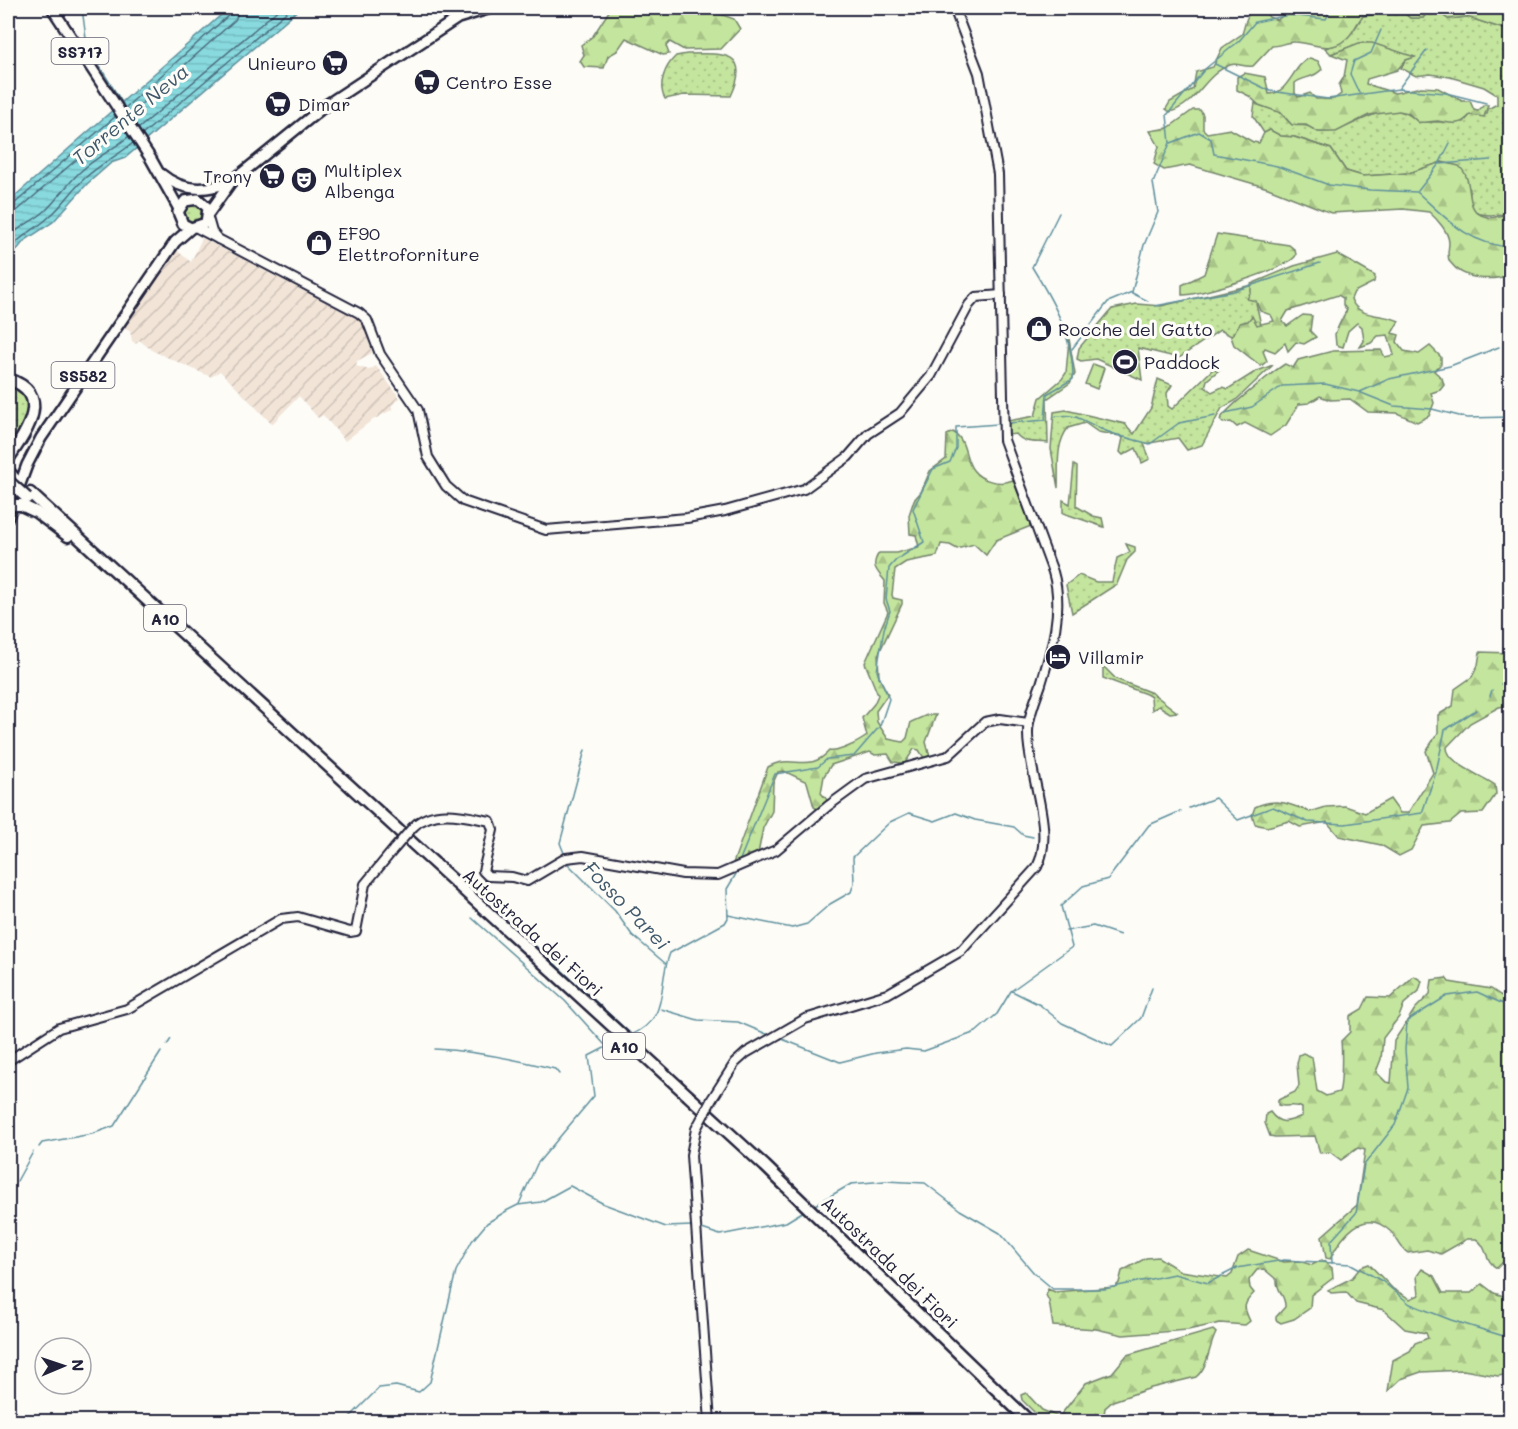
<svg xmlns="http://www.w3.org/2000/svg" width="1518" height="1429" font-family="Mali,sans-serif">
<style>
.industrial{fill:url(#industrial-furrows)}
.grass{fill:url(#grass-dots);stroke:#73846c;stroke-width:1.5}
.forest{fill:url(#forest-firs);stroke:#73846c;stroke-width:1.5}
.pitch{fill:#c4e59d;stroke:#73846c;stroke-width:1.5}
.water{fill:url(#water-rules);stroke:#5f909d;stroke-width:1.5}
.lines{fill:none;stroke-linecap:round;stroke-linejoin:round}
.shore{stroke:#4b6c7d;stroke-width:1.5}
.stream{stroke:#5f909d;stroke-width:1.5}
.secondary-casing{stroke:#22223b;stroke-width:12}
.primary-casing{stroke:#22223b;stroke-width:14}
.highway-casing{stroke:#22223b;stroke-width:15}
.secondary{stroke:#fdfcf7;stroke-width:8}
.primary{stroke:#fdfcf7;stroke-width:9}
.highway{stroke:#fdfcf7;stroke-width:10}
.secondary-bridge-casing{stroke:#22223b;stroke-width:12;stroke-linecap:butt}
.highway-bridge-casing{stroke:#22223b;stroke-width:15;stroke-linecap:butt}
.secondary-bridge{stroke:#fdfcf7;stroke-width:8}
.highway-bridge{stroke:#fdfcf7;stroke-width:10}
.labels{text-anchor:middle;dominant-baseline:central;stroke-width:6;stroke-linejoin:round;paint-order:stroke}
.shield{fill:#fdfcf7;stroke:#646373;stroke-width:1.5}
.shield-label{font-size:16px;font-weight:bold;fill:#22223b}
.poi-label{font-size:18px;fill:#22223b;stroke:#fdfcf7;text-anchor:start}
.street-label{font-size:18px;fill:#22223b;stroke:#fdfcf7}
.water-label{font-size:20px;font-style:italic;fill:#41596c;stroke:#fdfcf7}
</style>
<defs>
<pattern id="industrial-furrows" width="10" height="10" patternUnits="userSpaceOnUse" patternTransform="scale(1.5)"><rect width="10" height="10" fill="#f2e4d7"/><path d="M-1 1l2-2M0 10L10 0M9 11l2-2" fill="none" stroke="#cfc3b9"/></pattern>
<pattern id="grass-dots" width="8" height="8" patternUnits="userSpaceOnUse" patternTransform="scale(1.5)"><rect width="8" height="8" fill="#c4e59d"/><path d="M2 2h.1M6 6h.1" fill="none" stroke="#a8c488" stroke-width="1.8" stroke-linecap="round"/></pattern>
<pattern id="forest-firs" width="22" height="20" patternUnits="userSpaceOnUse" patternTransform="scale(1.5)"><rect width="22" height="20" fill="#c4e59d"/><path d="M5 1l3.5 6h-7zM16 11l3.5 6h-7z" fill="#a8c488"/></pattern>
<pattern id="water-rules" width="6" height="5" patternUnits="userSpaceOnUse" patternTransform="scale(1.5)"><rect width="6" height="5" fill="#88dadf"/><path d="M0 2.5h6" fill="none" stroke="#75bbc0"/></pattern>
</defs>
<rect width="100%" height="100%" fill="#fdfcf7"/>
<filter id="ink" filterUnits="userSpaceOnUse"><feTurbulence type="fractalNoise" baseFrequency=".0167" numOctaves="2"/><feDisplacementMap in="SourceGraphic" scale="12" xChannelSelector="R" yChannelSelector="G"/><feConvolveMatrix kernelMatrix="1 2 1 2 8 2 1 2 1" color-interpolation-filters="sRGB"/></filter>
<g filter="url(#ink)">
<path class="industrial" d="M202,238l161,84 9,31 -15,8 -1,5 13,4 7,-4 24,32 -9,8 2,3 -22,12 -26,20 -22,-26 -5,3 -19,-22 -27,28 -52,-53 -9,6 -58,-26 -14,-11 -3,4 -4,-3 -2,-10 -5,-2 -1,-6 51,-74 16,13z"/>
<g class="grass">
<path d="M1376,8h23l11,10h13l6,-8 5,-1 14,10 19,-2 43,14v183c-21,0 -43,9 -40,-25l-28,-27 -33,11 -46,3 -17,-5 -15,-22 -36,-12 -14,-1 -11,-6 -6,3 -11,-17 2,-13c7,4 15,5 22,8 7,3 8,8 13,12 5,5 12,1 17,3 5,1 8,5 13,6 32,3 68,-42 98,-10h46l6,-7 17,-1 1,-5 9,-5v-9l-13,-8 -34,-10 -20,-3 -14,2 -15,-8 5,-8 8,-3 -51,-15 -32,12 -6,-6 13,-4 15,-13 10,-15z"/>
<path d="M687,54c36,-1 65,-3 44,42l-47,-1 -19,4c-8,-14 0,-33 11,-43z"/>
<circle cx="193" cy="213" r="9"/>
<path d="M1252,285l9,40 -28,12 -13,-7 -41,28 -41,-10 4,32 -46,-21 -15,2 -4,-2 2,-11 33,-39 25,-5 24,2z"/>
<path d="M1069,339l6,35 -5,9 -23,16 1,44c-12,-2 -23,2 -32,-9l-8,1 -1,-14 28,-5 5,-18 22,-19 4,-6z"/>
<path d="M1273,365l-38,36 -13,7 -20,37 -15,5 -9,-12 -34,6 6,15 -8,4 -6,-15 -13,7 -3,-3 3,-14 -3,-2 -22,-4 -13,-9 -17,5c-13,17 -9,39 -10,60l-7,-39 3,-37 12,-2 59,14 9,10 17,-26 7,-29 14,6 -5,8 1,13 4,3 41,-40 6,1 -12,10 -2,7 7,5 10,-5 6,2 27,-17z"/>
<path d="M8,382c15,5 19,17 22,31l-22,39z"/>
<path d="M1074,465l3,2 -1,39 17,10 9,2 2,9 -41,-14v-13l7,4z"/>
<path d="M1126,544l9,3v5l-8,8 -10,24 -45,29 -6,-28 13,-10 17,7h16l5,-24 13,-6z"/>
<path d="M1103,666l13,13 36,14 25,19 -7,1 -11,-7 -7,4 -1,-13 -5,-3 -43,-16z"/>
</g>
<g class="forest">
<path d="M611,8h108l1,6 14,5 6,10 -19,20 -37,1 -14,-8 -4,4 3,8 -6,1 -37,-17 -9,13 -9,5 -4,12 -20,-1 -4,-6 4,-6 -3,-10 12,-9z"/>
<path d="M1259,8l4,1 6,8 8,3 10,-7 13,-1 4,-4h72l-4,7 -9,1c-7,7 -9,17 -17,23 -17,15 -32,4 -51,3 -7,-1 -15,4 -23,4l-19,20c-8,2 -16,-4 -23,-1 -26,9 -33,40 -60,47l-4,-3 4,-7 23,-13 3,-17 17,-5 9,-19 20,-14c5,-13 2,-21 17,-26z"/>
<path d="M1399,8h111v23l-43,-14 -19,2 -14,-10 -5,1 -6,8h-13z"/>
<path d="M1359,43h13l43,14 -9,3 -9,10 -30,9 -1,5 29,9 26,-6 17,1 24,13h8l4,9 4,1 6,-6h4l-4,12 -14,-2c-10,12 -19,8 -32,6 -7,0 -13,2 -20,1l-10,-9 -9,-2 -30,4 -33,17h-18l-12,-7h-14l-11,-12 -22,-8 -10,-9 -12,-6v-13l7,-4 21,4 4,17c20,0 24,-30 41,-36l8,3 4,8c-8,10 -19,7 -27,14v10l3,4 12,-4 6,6h18l7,-5 -2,-9 5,-8 3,-17 -16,-6z"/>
<path d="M1193,110h7l3,5v14l4,4 23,-4 23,13 6,1 5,-10 6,-3 11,6 13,1 37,12 15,22 17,5 46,-3 33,-11 17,4c18,16 2,46 28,51 8,2 15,-3 23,-3v61c-19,6 -46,6 -60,-13 -4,-6 -1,-13 -1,-19 0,-11 -12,-24 -20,-31l-26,-3 -72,4 -63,-25 -78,-23 -26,5 -10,-6 5,-18 -9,-15 18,-3z"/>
<path d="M1217,234l72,11 6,5 1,5c-5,13 -98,41 -114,40v-10l22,-11z"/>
<path d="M1337,254l38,22 -1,6 -20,10 -3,7c7,20 32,14 48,22l-7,12 7,2 -2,7 7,9 15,3 11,-8 11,11v7l-7,7 8,7 2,7 -4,5 -9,3 3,10 -5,13 -12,6 -20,-9 -29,-1 -18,-13 -20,1 -10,-4 -11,7 -10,1 -13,21 -16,11 -25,-13 -8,4 -6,-5 -8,1 -3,-3c4,-10 54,-49 65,-56l8,4 5,-8 35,-9 48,-1 4,7 9,-2 -6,-20 -10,1 -7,7 -11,4 4,-6 -2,-14 -5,-4 -9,8 -5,16 -7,-2 -1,-11c4,-9 7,-16 12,-24l-4,-5v-7l-5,-3 -50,16 -6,10 5,5 16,-11 9,1 -2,15 6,6 -12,7 -8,-2 -8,9 -3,-8 -10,9 -10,-4 -2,3 4,10 -6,5 -27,-21 -3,-8 9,-14 8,-2 4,-5 5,9 17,-4 -3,-6 -11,-4 -4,-10 -9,-2 4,-8v-7l43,-18z"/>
<path d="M953,432c14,8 11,27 20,38 9,12 28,15 40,10l18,46 -35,14 -10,15 -12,-11 -17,5 -7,-4 -9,-1 -4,12 -31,6 -11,7 -3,26 1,3 9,2v4l-24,51 1,22 9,17 -12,17 1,11 11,17 15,3 4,-4 4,-16 16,-7h9l-10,27 4,15 -6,1 -5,-8 -5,-1 -9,14 -12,-1 -5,-8 -13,1 -5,-3 -39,13 -7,11 -3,17 7,8 -9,9 -5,-3 -7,-25 -23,-11 -6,1 -5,11 -1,28 -9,17 -5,26 -5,3 -6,-3 -2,6 -13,6 36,-99c23,-14 41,7 61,-16 9,2 30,-9 38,-15l-5,-18 12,-14 4,-9 -13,-32 23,-51 -4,-9 1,-22c-8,-10 -15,-15 -6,-28h17l23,-6 -3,-12 -6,-1 -1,-19 5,-15 7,-8 9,-21 16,-12 1,-24z"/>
<path d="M1480,652l30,1v52l-11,2 -29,16 -23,24c-1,16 36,29 48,38l1,9 -13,19 -22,1 -11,9 -26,3 -13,24 -12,6 -18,-11 -42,-9 -12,-14 -27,5 -11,-6 -22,6 -12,-3 -3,-9 3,-8c22,-10 35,-3 55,5l16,-5 19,-1 20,7 25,-14 10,14h8l25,-40 -7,-22 12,-18v-18l15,-9 2,-17 17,-12 6,-12z"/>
<path d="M1414,976l8,5 -3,10 -15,13 -5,13 -16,21 -2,21 -5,13 10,10 5,1 3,-42 21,-32 15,-15 2,-14 14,-2 3,4 42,7 19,13v253l-13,13c-13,-7 -9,-22 -21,-29h-9l-26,15 -14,-4 -19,3c-9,-6 -10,-15 -18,-22 -27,-25 -49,6 -60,28l-4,-1 -4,-22 35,-31 8,-55 -7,-2 -17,12 -11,-8 -10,1 -5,-17 -40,1 -5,-1 -5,-13 1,-9 4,-2c10,14 18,10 32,4v-8c-8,-5 -16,0 -24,-3v-5l17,-8 4,-6 -2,-22 2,-9 4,-2 9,4 5,34 9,5 13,-4c3,-6 3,-42 2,-51l9,-9v-16l12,-7 6,-12 22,1z"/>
<path d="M1248,1250l36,12 15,-1 13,4 10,-5 10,8 1,10 -22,17 -1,13 -16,11 -13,4 -5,-3v-3l9,-10c1,-11 -9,-17 -8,-27l-13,-11 -7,1 -8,10 1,8 4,5c-11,11 -11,14 -4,28l-5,4 -25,-2 -32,7 -65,5 -27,-6 -43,-3 -4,-25 -3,-6 2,-6 7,3 60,-5 4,-4 3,-12 24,-13 12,-1 22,14 47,7 5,-4 6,-17z"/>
<path d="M1369,1264l24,25 17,10 9,-4 -2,-19 5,-7 12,7 9,17h28l11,-9 12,9 16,5v76l-12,2 -35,-6 -42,2 -20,7 -13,12 5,-31 17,-9 5,-8 13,-5 -2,-5 -21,-4 -21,-19 -28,-7 -10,-11 -15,1 -3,-3 24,-12 9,-11z"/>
<path d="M1213,1330l3,3c-8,15 -7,33 -20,44l-45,11 -38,13 -8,7 -2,13h-60l-21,-21 -1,-5 5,-2 16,17 17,7 27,-34 26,-10 15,-18z"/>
</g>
<path class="pitch" d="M1093,364l11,4 -7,21 -12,-5z"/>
<path class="water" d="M229,8h71l-175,150 -14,5 -24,21 -34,38 -29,19 -16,20v-59z"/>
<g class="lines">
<g class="shore">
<path d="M125,108l105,-94 2,-6"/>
<path d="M129,115l106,-95 5,-12"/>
<path d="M138,129l142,-121"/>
<path d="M142,135l149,-127"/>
<path d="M8,206l6,-2 102,-88"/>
<path d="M8,213l10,-3 102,-88"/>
<path d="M8,239c10,-13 25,-17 37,-28 13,-12 22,-27 35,-39 16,-15 33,-22 49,-36"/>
<path d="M8,251c14,-18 27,-20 42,-35 13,-11 22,-26 35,-38 15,-14 32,-22 48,-35"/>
</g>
<g class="stream">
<path d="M82,8l5,38 36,58"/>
<path d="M1504,8h6"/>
<path d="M1215,64l55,27 58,8 71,-10 47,4 40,10"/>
<path d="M1399,88l28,-38"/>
<path d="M1359,93l-9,-19 4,-13 17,-8 10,-23"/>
<path d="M1171,143l28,-11 12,7 3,15 63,12 52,19 41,5 47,2c30,27 51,52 93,55"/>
<path d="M1440,164l51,-4"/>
<path d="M1418,191l21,-27 11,-21"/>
<path d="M1132,292l12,-47 14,-33 -5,-29 17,-40 -3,-28 38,-46 34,-28 16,-19 34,-7 37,4 6,-11"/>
<path d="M1132,293l16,8"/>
<path d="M1155,306l79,-15 86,-28"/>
<path d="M1072,349l36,-47 24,-10"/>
<path d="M1360,392l29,-13 61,-13 49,-19"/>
<path d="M1225,413l27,-6 30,-21 43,-2 34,8 35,14 38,3 35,9 43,-1"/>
<path d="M1054,417c20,-5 28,3 45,11 16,8 34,11 51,16l29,-21 36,-7"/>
<path d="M1045,420l2,-26 26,-15c1,-41 -20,-78 -41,-112l27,-54"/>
<path d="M1008,423l38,-3"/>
<path d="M1501,684l9,-2"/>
<path d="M1490,696l2,-6"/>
<path d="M1189,808l26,-10 23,22 35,-13 35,15 37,2 77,-11 14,-41 9,-42 31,-20"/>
<path d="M564,853l-4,-10 25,-93"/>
<path d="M739,862l36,-88 43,-7 9,-8 27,-3 26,-30 9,-27 -12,-28 7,-42 6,-18 -4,-12 3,-31 7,-8 28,-18 -11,-33 20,-40 17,-7 6,-14v-21l43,-3"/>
<path d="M568,864l47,47 17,24 34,29"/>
<path d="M728,915l64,13 15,-4 23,-20 21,-12 3,-9 -1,-26 37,-35 19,-9 26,8 21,-8 19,7 39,7 9,8 10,2"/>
<path d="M472,918l93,83 40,44"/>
<path d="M513,925l118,109"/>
<path d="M1066,931l27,-5 27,9"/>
<path d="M1012,991l28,14 22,18 50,23 29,-28 11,-30"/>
<path d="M661,1009l37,11 40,2 31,13"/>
<path d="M629,1036c43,-18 27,-48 41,-83l55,-30 3,-5 -1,-29 9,-15"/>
<path d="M782,1039l58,23 36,-9 30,-4 18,2 52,-19 21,-18 14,-23 61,-44 -11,-41 22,-20 25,-7 41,-54 32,-14"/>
<path d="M167,1045l4,-6"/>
<path d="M435,1049c41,2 80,10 120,20l4,5"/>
<path d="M39,1147l3,-4 50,-9 22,-8 47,-74"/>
<path d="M17,1181l16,-29"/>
<path d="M8,1191v-1"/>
<path d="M519,1204l18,-40 57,-68 -5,-40 25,-13"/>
<path d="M813,1206l38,-22 34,-3 40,2 35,27 40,23 34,40 19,16h51l70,-15 34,9 29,-15 47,-8 67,4 31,17 28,23 41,16 59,18"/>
<path d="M702,1229l18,6 66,-13 18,-11"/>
<path d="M1332,1263l-1,-22 25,-28 8,-48 31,-40 13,-37 -3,-38 2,-29 40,-25 30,-4 33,15"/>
<path d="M345,1422l34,-34 17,-2 23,6 11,-10 26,-111 16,-30 15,-18 21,-13 10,-5 23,-3 29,-16 34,18 62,23 26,-1"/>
</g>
<g class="secondary-casing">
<g id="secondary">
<path d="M8,9v-1"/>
<path d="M208,218l4,14 6,7"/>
<path d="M197,228l162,85 8,7 13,34 38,56 10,47 18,29 17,15 83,29 141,-12 38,-7 79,-22 44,-32 20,-23 32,-21 31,-37 38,-71 7,-8 25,-2"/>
<path d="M413,827c20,-20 52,-11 77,-6l3,9 -10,41 5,5 24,1 15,4 39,-23 17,-2 100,18 35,1 58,-25 52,-44 37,-27 83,-23 37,-34 15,-3 28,4"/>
<path d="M8,1061l51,-33 68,-19 154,-90 17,-2 52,15 6,-1 9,-47 29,-35"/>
<path d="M712,1099l23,-36 11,-10 59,-34 82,-25 74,-43 76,-84c19,-36 -10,-95 -9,-135 0,-16 8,-33 13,-48 11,-36 23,-75 12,-112l-49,-132 -6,-266 -19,-101 -25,-65"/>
<path d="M696,1129l-5,26 19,267"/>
</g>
</g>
<g class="primary-casing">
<g id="primary">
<path d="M52,8l99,151 28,50"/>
<path d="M161,174c20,17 44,18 68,8"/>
<path d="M209,213l22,-31 95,-77 132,-87 33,-10"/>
<path d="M8,517l19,-52 14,-27 134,-196 16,-14 15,-5 2,-15 -10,-9 -13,2 -7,11 5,12 8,4"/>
</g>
</g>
<g class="highway-casing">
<g id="highway">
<path d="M8,379c47,15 17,55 0,80"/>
<path d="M8,471l7,8"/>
<path d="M30,493l735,673 265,256"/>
<path d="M21,505l15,7 32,24"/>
</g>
</g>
<use href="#secondary" class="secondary"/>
<use href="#primary" class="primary"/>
<use href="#highway" class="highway"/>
<g class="secondary-bridge-casing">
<g id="secondary-bridge">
<path d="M394,849l19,-22"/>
<path d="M696,1129l16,-30"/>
</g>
</g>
<g class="highway-bridge-casing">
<g id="highway-bridge">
<path d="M8,481l19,17"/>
<path d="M8,505h13"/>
</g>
</g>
<use href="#secondary-bridge" class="secondary-bridge"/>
<use href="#highway-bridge" class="highway-bridge"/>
</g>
</g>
<defs>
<g id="supermarket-disc" transform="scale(1.35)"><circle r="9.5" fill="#22223b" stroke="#fdfcf7"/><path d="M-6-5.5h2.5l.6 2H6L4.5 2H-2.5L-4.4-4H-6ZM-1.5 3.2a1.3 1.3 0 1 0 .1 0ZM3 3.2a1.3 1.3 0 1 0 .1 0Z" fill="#fff"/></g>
<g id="theatre-disc" transform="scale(1.35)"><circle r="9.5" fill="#22223b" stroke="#fdfcf7"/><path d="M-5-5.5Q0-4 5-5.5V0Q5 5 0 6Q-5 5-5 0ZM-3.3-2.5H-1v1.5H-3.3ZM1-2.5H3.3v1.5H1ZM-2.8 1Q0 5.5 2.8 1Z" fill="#fff"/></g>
<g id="shop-disc" transform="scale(1.35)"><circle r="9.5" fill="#22223b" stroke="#fdfcf7"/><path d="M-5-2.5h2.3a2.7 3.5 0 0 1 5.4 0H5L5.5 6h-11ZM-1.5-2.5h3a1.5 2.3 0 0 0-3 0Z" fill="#fff"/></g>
<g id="stadium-disc" transform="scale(1.35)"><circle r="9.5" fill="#22223b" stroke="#fdfcf7"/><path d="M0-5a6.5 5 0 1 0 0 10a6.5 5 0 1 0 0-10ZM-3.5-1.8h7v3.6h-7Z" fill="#fff"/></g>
<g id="hotel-disc" transform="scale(1.35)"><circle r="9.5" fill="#22223b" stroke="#fdfcf7"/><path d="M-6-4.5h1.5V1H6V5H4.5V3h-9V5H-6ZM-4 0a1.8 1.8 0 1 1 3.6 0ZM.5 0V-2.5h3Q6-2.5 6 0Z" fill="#fff"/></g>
</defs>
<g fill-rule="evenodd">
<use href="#supermarket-disc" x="335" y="63"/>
<use href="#supermarket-disc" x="427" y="82"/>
<use href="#supermarket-disc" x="278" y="104"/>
<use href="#supermarket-disc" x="272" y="176"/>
<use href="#theatre-disc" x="304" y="180"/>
<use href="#shop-disc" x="319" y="243"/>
<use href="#shop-disc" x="1039" y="329"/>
<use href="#stadium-disc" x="1125" y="362"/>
<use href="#hotel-disc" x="1058" y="657"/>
</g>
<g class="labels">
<g class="shield">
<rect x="51.5" y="38" width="57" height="26" rx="4.5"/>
<rect x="51.5" y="362" width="63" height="26" rx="4.5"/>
<rect x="144" y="605" width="42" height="26" rx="4.5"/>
<rect x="603" y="1033" width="42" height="26" rx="4.5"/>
</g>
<g class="shield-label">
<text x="80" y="51">SS717</text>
<text x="83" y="375">SS582</text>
<text x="165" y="618">A10</text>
<text x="624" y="1046">A10</text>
</g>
<g class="poi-label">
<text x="316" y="63" text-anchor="end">Unieuro</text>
<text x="446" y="82">Centro Esse</text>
<text x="298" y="104">Dimar</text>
<text x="324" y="170">Multiplex<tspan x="324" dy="21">Albenga</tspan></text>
<text x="252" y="176" text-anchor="end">Trony</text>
<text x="338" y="233">EF90<tspan x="338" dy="21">Elettroforniture</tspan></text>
<text x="1058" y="329">Rocche del Gatto</text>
<text x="1144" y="362">Paddock</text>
<text x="1078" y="657">Villamir</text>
</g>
<g class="street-label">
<text transform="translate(533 932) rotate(42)">Autostrada dei Fiori</text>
<text transform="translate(890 1262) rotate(44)">Autostrada dei Fiori</text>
</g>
<g class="water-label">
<text transform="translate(130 114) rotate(-40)">Torrente Neva</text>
<text transform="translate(627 905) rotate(46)">Fosso Parei</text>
</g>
</g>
<rect width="1518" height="1429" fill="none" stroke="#fdfcf7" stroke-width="30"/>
<rect x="15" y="15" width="1488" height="1399" fill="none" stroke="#22223b" stroke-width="2" filter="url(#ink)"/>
<g transform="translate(63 1366) rotate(88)"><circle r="28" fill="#fdfcf7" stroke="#a5a5ac" stroke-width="1.5"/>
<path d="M0-4.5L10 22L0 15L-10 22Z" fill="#22223b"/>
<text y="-9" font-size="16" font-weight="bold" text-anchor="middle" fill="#22223b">N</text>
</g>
</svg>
